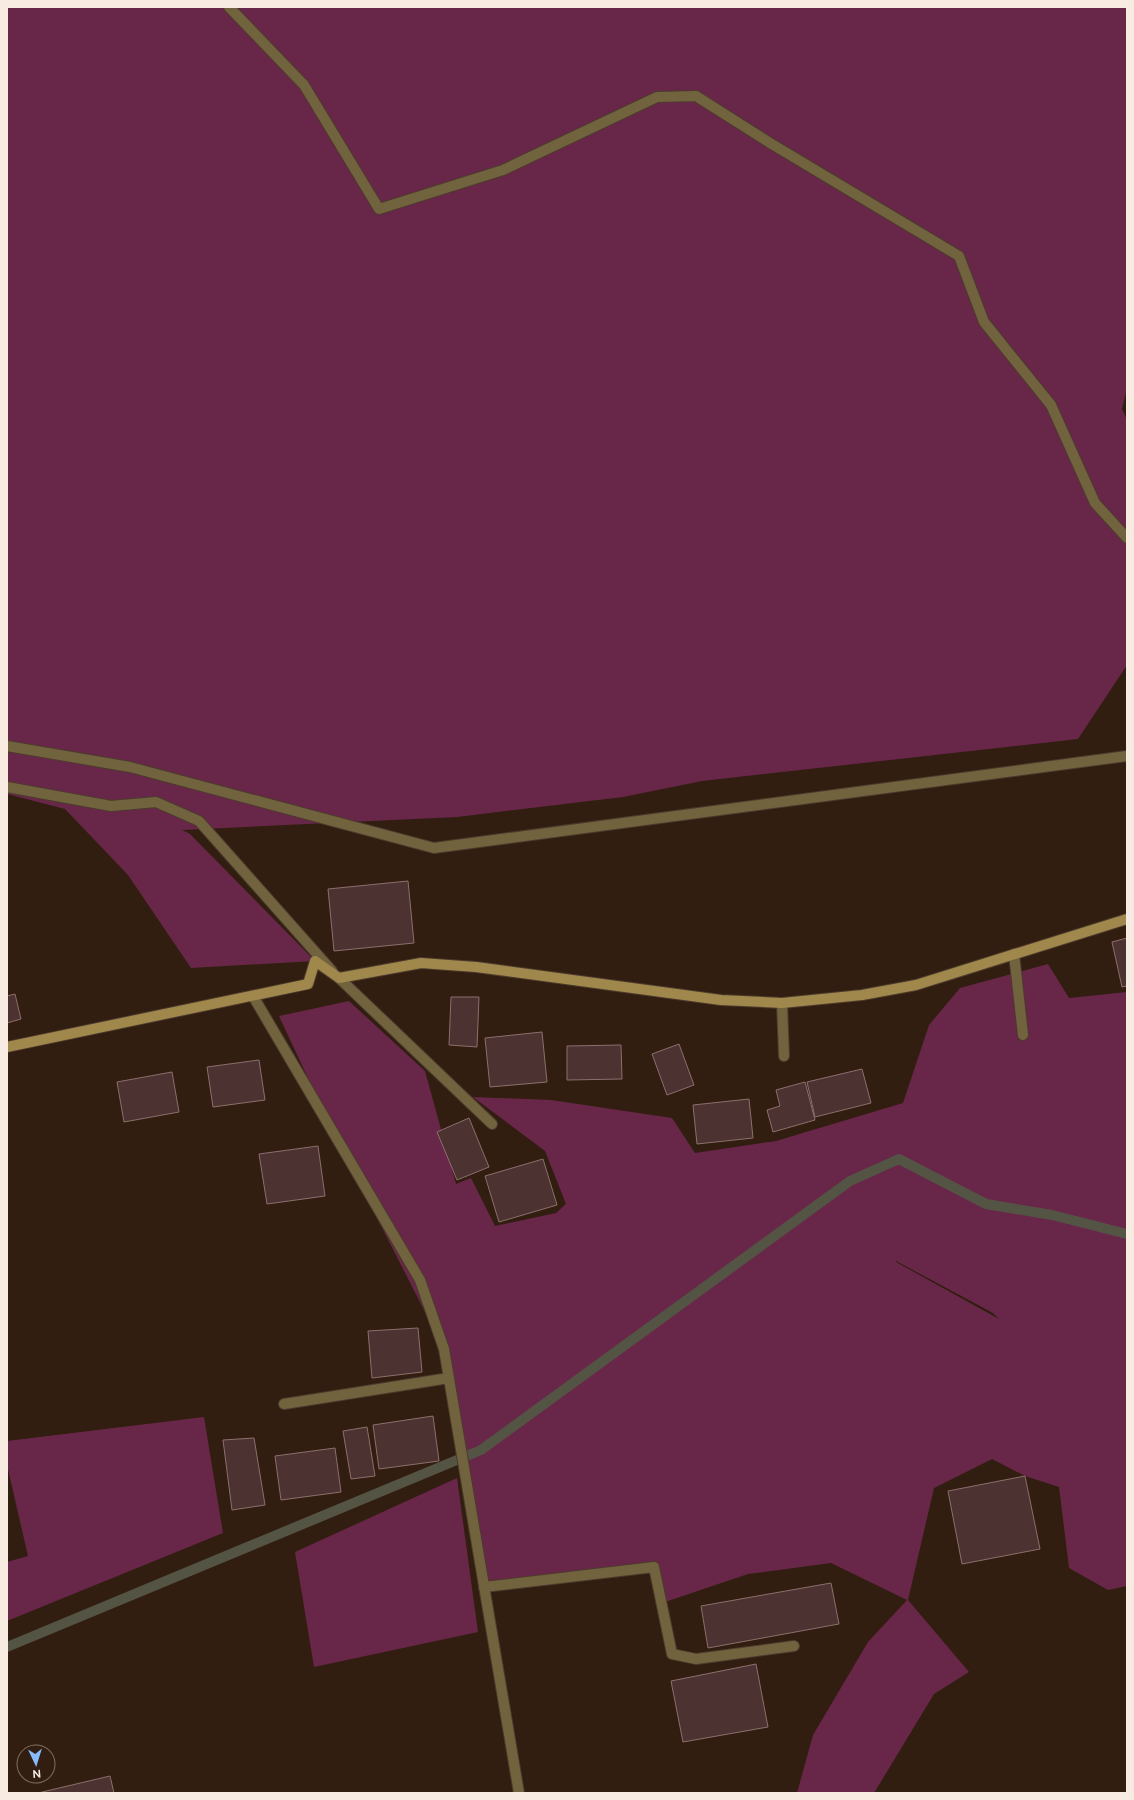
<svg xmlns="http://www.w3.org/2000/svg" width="1134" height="1800" font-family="Figtree,sans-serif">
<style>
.green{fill:#682748;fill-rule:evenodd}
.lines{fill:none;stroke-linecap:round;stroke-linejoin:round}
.stream{stroke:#545444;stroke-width:10}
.building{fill:#4c3231;stroke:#8d6f6d}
.lane-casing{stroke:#4d3b2d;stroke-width:12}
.street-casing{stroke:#4d3b2d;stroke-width:12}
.secondary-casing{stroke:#4d3b2d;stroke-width:12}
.lane{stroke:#72633f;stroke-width:10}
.street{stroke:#72633f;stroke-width:10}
.secondary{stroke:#a0874b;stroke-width:10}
</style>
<rect width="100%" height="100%" fill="#311e10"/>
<g class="green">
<path d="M7,7h1120v381l-5,21 5,11v245l-49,74 -376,42 -79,16 -166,20 -275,13 8,4 125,127 -124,7 -63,-93 -63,-66 -58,-15z"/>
<path d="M1048,964l21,34 58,-6v594l-19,4 -39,-22 -10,-81 -34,-11 -33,-17 -58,29 -26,112 61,72 -35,22 -60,99h-77l16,-58 55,-93 39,-42 -76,-37 -83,11 -86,29 -7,-37 -166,21 -45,-238 -109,-213 -56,-120 70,-15 76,70 31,113 15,-6 24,48 61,-13 10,-9 -21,-53 -72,-54 78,3 121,18 23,35 81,-12 127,-38 26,-78 31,-37zM896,1261l97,52 6,6 -103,-57z"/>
<path d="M204,1417l19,116 -216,88v-59l21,-6 -21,-91v-24z"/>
<path d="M457,1478l21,154 -164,35 -19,-115z"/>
</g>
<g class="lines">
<path class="stream" d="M7,1647l474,-197 369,-269 49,-22 87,45 66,11 75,19"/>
</g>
<g class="building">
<path d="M408,881l6,62 -80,8 -6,-62z"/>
<path d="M1127,938v48l-5,1 -10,-45z"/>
<path d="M15,994l6,25 -14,4v-27z"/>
<path d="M451,997h28l-2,50 -28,-2z"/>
<path d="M542,1032l5,50 -57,5 -5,-49z"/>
<path d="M679,1044l15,41 -27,10 -15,-41z"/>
<path d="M621,1045l1,34 -55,1v-34z"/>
<path d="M259,1060l6,40 -52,7 -6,-40z"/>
<path d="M862,1069l9,34 -56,14 -8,-35z"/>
<path d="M172,1072l7,40 -55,10 -7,-40z"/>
<path d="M805,1082l10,38 -42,12 -6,-22 13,-4 -4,-16z"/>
<path d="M749,1099l4,39 -56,6 -4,-39z"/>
<path d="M469,1118l20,49 -32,13 -20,-48z"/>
<path d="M318,1146l7,50 -58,8 -8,-50z"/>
<path d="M543,1159l14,46 -58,17 -14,-46z"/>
<path d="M418,1328l4,44 -50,6 -4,-47z"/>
<path d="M433,1416l6,45 -60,8 -6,-44z"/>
<path d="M367,1427l8,49 -24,3 -8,-48z"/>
<path d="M254,1438l11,67 -33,5 -9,-70z"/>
<path d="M335,1448l6,44 -60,8 -6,-44z"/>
<path d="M1025,1476l15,73 -78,15 -14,-73z"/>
<path d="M831,1583l8,41 -131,24 -7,-42z"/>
<path d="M756,1664l12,63 -85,15 -12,-61z"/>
<path d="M110,1776l4,17h-76z"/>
</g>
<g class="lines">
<g class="lane-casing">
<g id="lane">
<path d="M229,7l75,78 75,124 124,-39 154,-73 39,-1 74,47 189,113 25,66 67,83 44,98 32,35"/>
<path d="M7,746l123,21 304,81 693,-92"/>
<path d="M7,787l104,19 45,-4 43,19 133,150"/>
</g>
</g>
<g class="street-casing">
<g id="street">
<path d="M1014,954l9,81"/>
<path d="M339,978l153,146"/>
<path d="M253,996l167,284 24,69 75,444"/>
<path d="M782,1003l2,53"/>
<path d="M284,1404l165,-26"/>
<path d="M484,1587l170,-20 18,87 24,5 98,-13"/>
</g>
</g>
<g class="secondary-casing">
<path id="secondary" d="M7,1047l301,-63 7,-23 24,17 82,-15 55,4 245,33 61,3 80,-8 54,-10 211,-66"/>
</g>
<use href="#lane" class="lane"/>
<use href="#street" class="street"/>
<use href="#secondary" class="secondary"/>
</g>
<rect width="1134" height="1800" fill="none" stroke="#f8ebe2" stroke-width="16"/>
<g transform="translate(36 1764) rotate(176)"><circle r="19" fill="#311e10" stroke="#817064"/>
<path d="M0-3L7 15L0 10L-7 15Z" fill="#88bbfc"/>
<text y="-6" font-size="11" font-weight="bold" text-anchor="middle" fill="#f8ebe2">N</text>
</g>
</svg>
